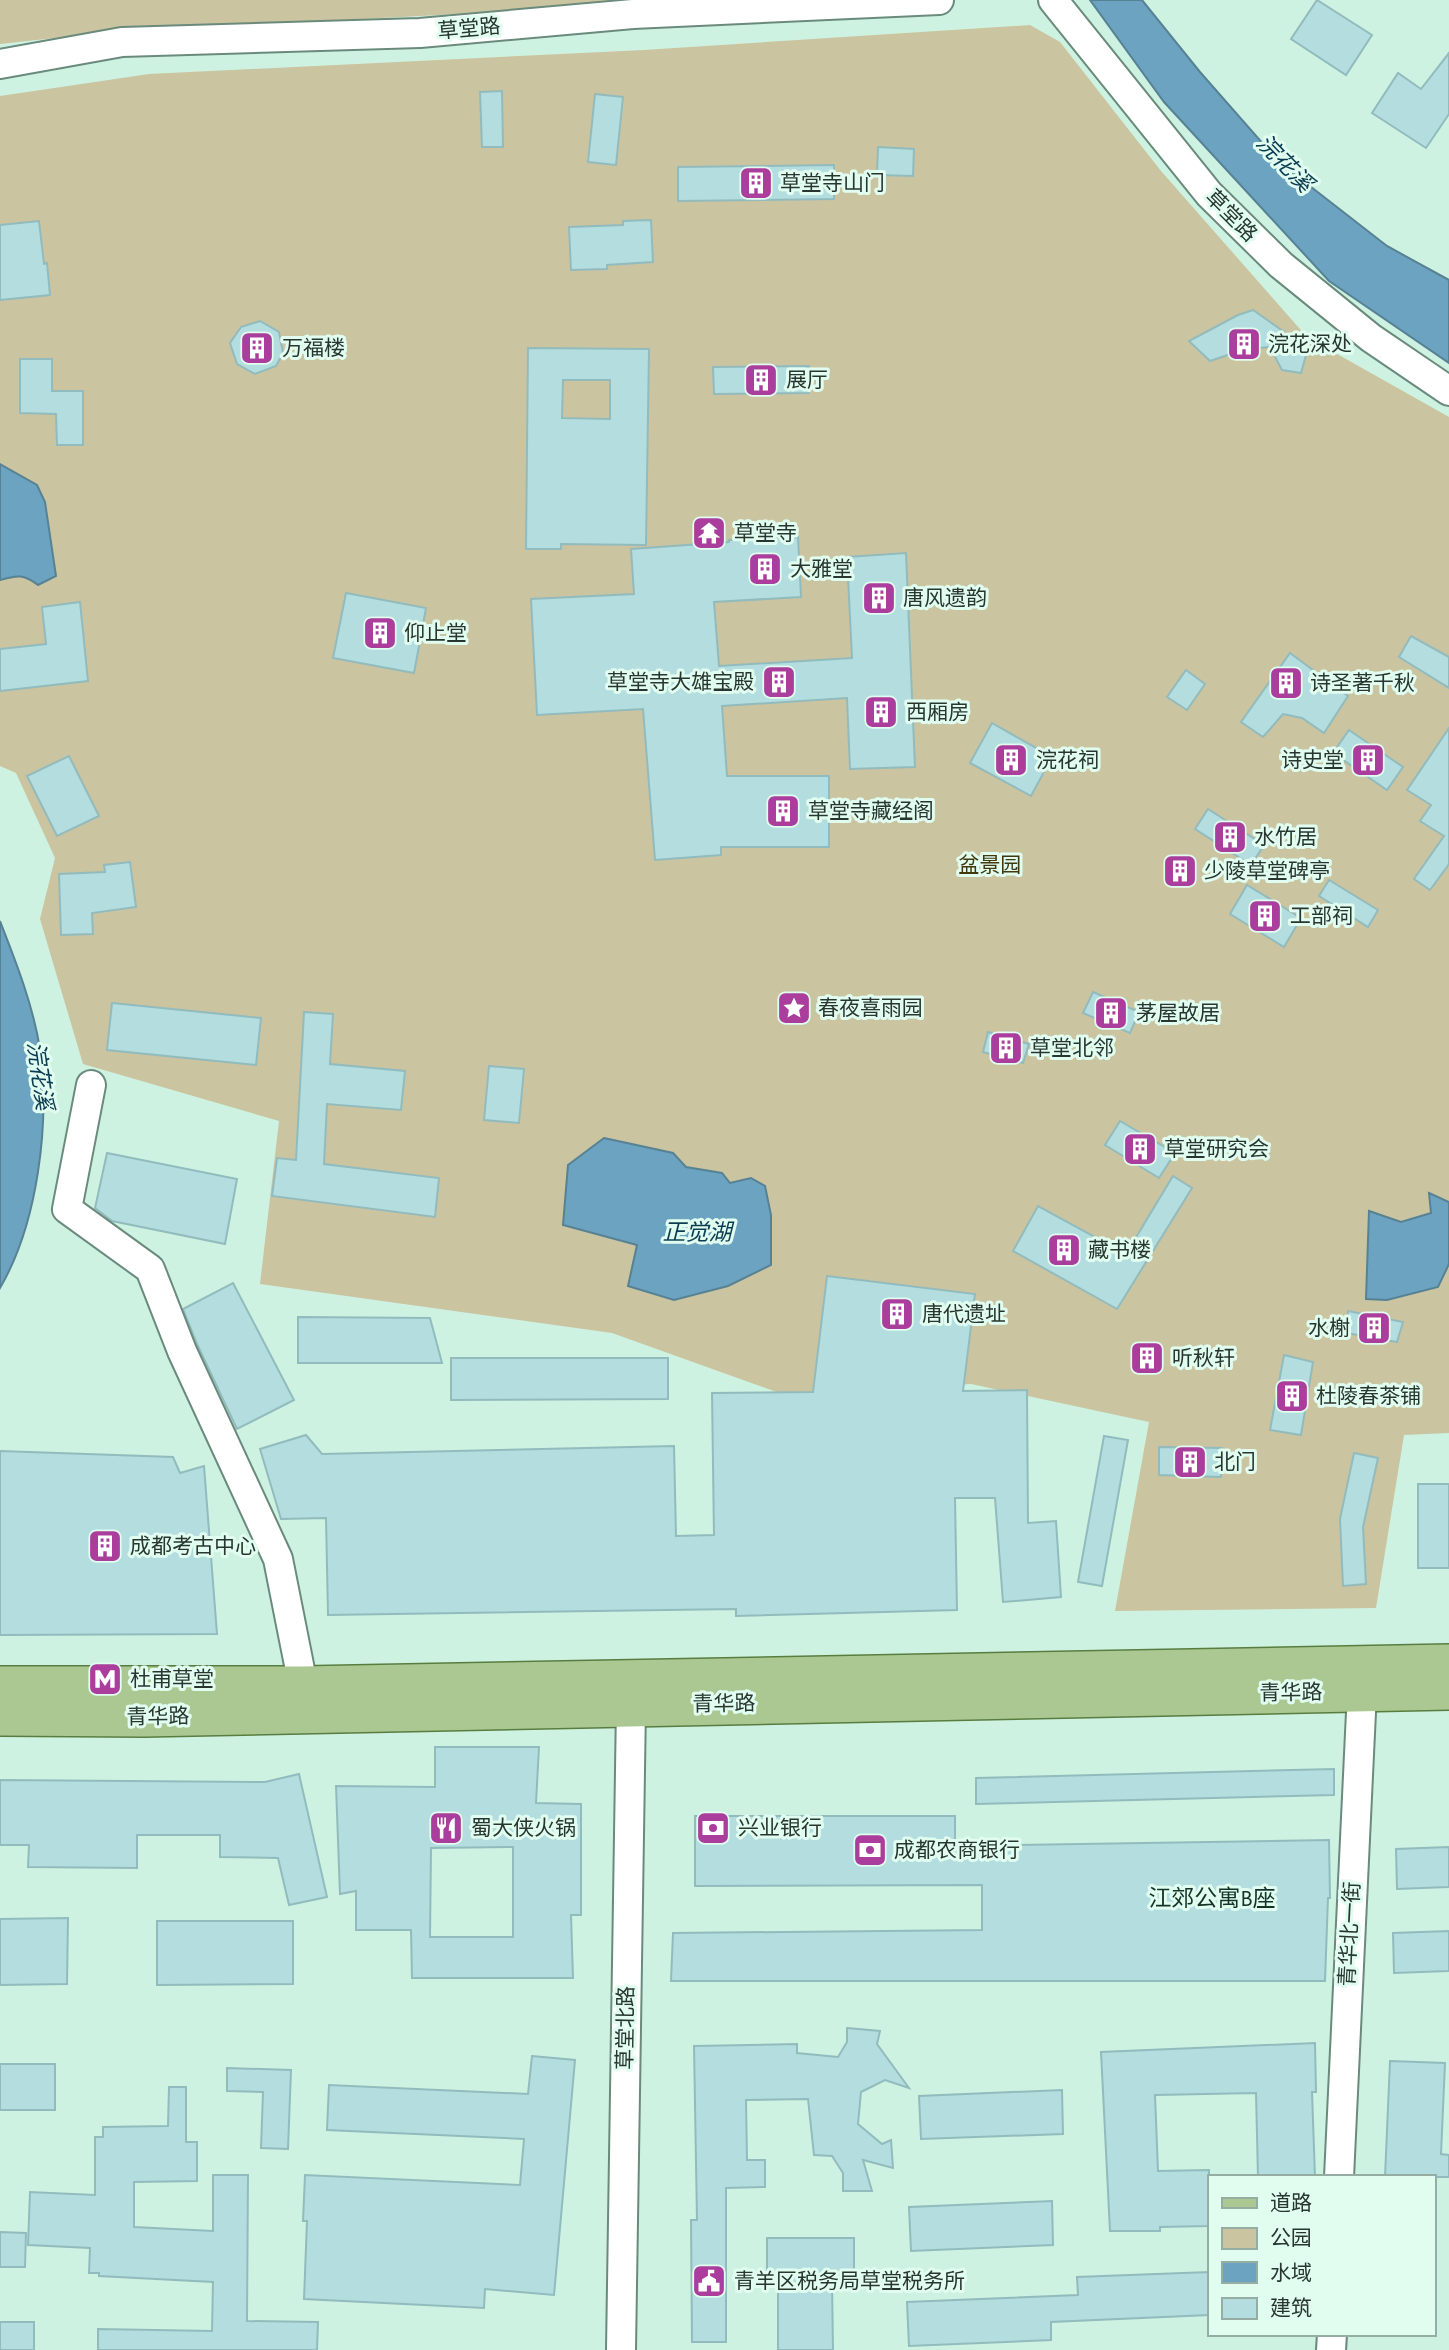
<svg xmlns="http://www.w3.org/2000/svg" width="1449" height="2350" font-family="'Alegreya Sans','Noto Sans SC',sans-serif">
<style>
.green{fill:#cbc4a0}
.water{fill:#6ba3c0;stroke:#578294;stroke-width:2}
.building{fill:#b3ddde;stroke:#92bbbd;stroke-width:2;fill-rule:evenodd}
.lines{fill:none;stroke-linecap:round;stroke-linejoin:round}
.minor-casing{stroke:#6a8b7c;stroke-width:32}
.major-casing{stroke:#597d41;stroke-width:40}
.minor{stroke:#fff;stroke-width:28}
.major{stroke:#acc892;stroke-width:37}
.labels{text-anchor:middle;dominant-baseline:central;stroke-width:6;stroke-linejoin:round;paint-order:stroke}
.street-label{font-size:21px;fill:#28362f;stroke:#e0fdf0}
.poi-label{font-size:21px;fill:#28362f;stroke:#e0fdf0;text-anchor:start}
.park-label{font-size:21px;fill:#41390d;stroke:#e0fdf0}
.water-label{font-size:23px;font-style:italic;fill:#0c3c51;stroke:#e0fdf0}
.neighbourhood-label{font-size:23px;fill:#143428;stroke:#e0fdf0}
</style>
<rect width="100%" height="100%" fill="#cef2e1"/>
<g class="green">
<path d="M0,0h719l-618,33 -101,11z"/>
<path d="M1030,25l30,17 101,129 146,166 142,80v1016l-45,2 -28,173 -261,3 34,-189 -178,-38 -186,11 -173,-62 -352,-49 19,-163 -196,-57 -43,-145 15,-61 -39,-85 -16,-7v-670l149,-22 495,-24z"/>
</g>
<g class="water">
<path d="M1090,0h52l58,72 79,90 108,84 62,34v83l-120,-82 -165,-179z"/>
<path d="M0,464l37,21 8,17 11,74 -18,9c-14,-11 -21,-10 -38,-5z"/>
<path d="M0,921c16,41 33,84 40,128 10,74 -2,174 -40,239z"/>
<path d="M604,1138l69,15 13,14 36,6 8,10 21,-5 14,8 6,29v50l-43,21 -54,14 -46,-14 9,-41 -74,-20 5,-60z"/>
<path d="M1429,1193l20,9v62l-11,23 -51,13 -21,-1 3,-88 32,11 30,-9z"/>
</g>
<g class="building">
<path d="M1317,0l55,35 -26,40 -55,-36z"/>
<path d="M1449,53v61l-23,34 -54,-35 26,-40 23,16z"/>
<path d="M502,91l1,56h-21l-2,-55z"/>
<path d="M595,94l28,3 -7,68 -28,-3z"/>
<path d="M878,147l36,2 -1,27 -36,-1z"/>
<path d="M834,165v34l-156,2v-34z"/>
<path d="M651,220l2,42 -46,3v4l-36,1 -2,-43 54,-2v-4z"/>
<path d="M39,221l5,43 3,-1 3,32 -50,5v-75z"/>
<path d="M1253,310l37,26 16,19 -5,18 -19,-3 -12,-23 -25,2 -35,12 -21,-20 49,-26z"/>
<path d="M260,321l19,11 4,21 -7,13 -21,8 -18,-10 -7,-21 11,-16z"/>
<path d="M528,348l121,1 -3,196 -85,-1v5h-35zM563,380h47v39l-48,-1z"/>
<path d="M20,359h32v32h31v54h-26l-1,-31 -36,-1z"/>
<path d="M809,366v27l-95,1 -1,-27z"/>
<path d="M798,537l3,60 -87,5 5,64 133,-8 -5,-101 59,-4 9,214 -65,2 -3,-71 -125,8 5,70h102v71h-108v8l-66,5 -12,-151 -106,6 -6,-116 103,-5 -3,-45 98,-7v-2z"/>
<path d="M346,593l80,15 -12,65 -81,-15z"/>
<path d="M80,602l8,79 -88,10v-42l46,-5 -4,-37z"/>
<path d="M1411,636l38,21v31l-50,-31z"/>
<path d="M1290,653l58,43 -24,37 -22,-15 -19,-4 -20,23 -22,-15z"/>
<path d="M1186,670l19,14 -18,26 -20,-13z"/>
<path d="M992,723l60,34 -21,39 -61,-33z"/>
<path d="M1449,728v136l-19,26 -16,-11 30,-43 -24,-15 11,-16 -24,-15z"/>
<path d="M1349,730l54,37 -16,23 -54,-37z"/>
<path d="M69,756l30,60 -42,20 -30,-60z"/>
<path d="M1208,809l56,36 -13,20 -56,-36z"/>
<path d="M130,862l6,45 -44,6 1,21 -32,1 -2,-61 46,-2 -1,-7z"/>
<path d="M1329,880l49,30 -10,17 -49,-31z"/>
<path d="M1247,885l54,33 -17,29 -54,-33z"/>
<path d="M1093,992l46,20 -9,21 -47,-20z"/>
<path d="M112,1003l149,15 -5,47 -149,-15z"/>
<path d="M304,1012l29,2 -3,50 75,7 -4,39 -74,-6 -3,60 115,14 -4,39 -163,-21 5,-38 19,2z"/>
<path d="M988,1032l41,12 -6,19 -40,-11z"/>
<path d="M489,1066l35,3 -5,54 -35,-3z"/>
<path d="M1120,1121l55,32 -16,25 -54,-33z"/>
<path d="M107,1153l130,26 -12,65 -113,-23 -17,-13z"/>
<path d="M1173,1176l19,12 -75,121 -104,-58 25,-45 88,48z"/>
<path d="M827,1276l148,18 -12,97 64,-1 1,133 28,-2 5,76 -58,5 -8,-104h-40l2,112 -221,6v-7l-408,6 -2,-97 -45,1 -21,-70 46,-14 16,19 352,-8 2,90 38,-1 -2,-142 101,-1z"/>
<path d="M233,1283l61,117 -57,29 -40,-85 -14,-35z"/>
<path d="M1348,1311l55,11 -6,20 -51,-9z"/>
<path d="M298,1317l132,1 12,45h-144z"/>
<path d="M1284,1355l29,7 -12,73 -31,-5z"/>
<path d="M451,1358h217v41l-217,1z"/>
<path d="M1104,1436l24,4 -26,146 -24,-4z"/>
<path d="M1159,1447l63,1 -1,29 -62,-2z"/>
<path d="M0,1451l173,6 7,16 24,-7 13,168 -217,1z"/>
<path d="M1354,1453l24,5 -15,69 3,57 -23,2 -3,-67z"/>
<rect x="1418" y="1484" width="31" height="84"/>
<path d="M435,1747h104l-3,56 45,1v111h-10l2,63h-161l-1,-48h-55v-39l-16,3 -4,-108 99,1zM513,1847v90h-83l1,-89z"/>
<path d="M1334,1769v26l-358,9v-26z"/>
<path d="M299,1774l28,123 -38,8 -11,-47 -58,-1v-22h-83v33l-109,-1 1,-22h-29v-65l265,2z"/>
<path d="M695,1816h260v30l374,-6 1,58h-2l-3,83h-654l2,-48 309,-3v-45l-287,1z"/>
<path d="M1449,1847v40l-52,2 -1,-40z"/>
<path d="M68,1918l-1,66 -67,1v-66z"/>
<path d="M157,1921h136v63l-136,1z"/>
<path d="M1449,1931v40l-55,2 -1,-40z"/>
<path d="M847,2028l33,3 -3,13 32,44 -24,-8 -24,12 -3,32 24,20 9,-4 2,28 -30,-8 9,31h-29v-18l-11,-17 -18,-1 -6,-56 -62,1 1,60h18v27l-39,1v154h-34l-1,-122h6l-3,-174 103,-2v9l41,4 9,-15z"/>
<path d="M1315,2043l1,49h-4l3,85h-57l-2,-84 -101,2 3,76 51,-1v56l-49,1v4h-50l-9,-179z"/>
<path d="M532,2056l43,4 -21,235 -69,-6 -1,19 -180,-9 3,-78h-4l2,-46 215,10 4,-46 -197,-9 2,-45 199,9z"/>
<path d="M1390,2061l55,2 -4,91 8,1v22h-64z"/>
<rect x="0" y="2064" width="55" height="46"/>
<path d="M227,2068l64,2 -3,79 -27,-1 2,-56 -36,-1z"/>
<path d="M169,2087h17v55h11v39l-63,1v45l79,4v-56h35l-1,146 71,1 -1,28h-219v-21l114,2 1,-49 -114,-6v-3h-10l1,-25 -62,-3 2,-53 65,3v-58h8v-10l65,-1z"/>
<path d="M1062,2090l1,44 -142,5 -2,-43z"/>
<path d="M1052,2201l1,44 -142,6 -2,-44z"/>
<path d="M0,2232l26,1 -1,34h-25z"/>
<path d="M767,2238h87v44h-22l1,68h-55v-68h-11z"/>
<path d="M1209,2272v43l-158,7v18l-142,6 -2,-44 171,-7 -1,-18z"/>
<rect x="0" y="2322" width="34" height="28"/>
</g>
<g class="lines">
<g class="minor-casing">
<g id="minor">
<path d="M1053,0l156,194 72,71 90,73 78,53"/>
<path d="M0,64l122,-22 298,-9 213,-19 306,-14"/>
<path d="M91,1085l-24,124 83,60 32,82 96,208 25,126"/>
<path d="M1339,2177l23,-486"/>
<path d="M621,2350l10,-644"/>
<path d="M1331,2350l1,-16"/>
</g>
</g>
<g class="major-casing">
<g id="major">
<path d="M0,1685h303l1146,-22"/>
<path d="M0,1717l144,1 1305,-27"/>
</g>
</g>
<use href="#minor" class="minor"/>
<use href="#major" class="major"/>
</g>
<defs>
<g id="building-square" transform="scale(1.75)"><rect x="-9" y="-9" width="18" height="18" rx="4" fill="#ab3e9d" stroke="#e0fdf0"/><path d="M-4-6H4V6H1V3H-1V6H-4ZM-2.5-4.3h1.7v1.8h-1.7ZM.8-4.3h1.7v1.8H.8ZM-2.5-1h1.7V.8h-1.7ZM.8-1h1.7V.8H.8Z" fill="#fff"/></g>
<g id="temple-square" transform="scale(1.75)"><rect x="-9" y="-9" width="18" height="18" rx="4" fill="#ab3e9d" stroke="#e0fdf0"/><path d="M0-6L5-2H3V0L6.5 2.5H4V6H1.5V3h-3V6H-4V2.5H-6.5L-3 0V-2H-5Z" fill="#fff"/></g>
<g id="sight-square" transform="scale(1.75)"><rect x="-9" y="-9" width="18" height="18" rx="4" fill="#ab3e9d" stroke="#e0fdf0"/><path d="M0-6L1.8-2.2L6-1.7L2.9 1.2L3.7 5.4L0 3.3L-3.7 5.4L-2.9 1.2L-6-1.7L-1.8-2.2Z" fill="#fff"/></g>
<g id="metro-square" transform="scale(1.75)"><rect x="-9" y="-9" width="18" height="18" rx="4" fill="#ab3e9d" stroke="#e0fdf0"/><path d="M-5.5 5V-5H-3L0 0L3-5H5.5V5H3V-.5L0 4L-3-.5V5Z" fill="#fff"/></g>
<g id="restaurant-square" transform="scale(1.75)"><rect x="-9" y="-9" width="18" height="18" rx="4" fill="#ab3e9d" stroke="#e0fdf0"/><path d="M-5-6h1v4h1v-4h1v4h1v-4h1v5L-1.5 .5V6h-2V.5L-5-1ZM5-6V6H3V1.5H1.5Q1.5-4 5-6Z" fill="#fff"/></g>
<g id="bank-square" transform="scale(1.75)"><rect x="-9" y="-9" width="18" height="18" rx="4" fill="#ab3e9d" stroke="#e0fdf0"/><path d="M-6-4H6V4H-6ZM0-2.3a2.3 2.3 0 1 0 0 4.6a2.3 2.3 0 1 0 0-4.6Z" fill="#fff"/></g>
<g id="civic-square" transform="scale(1.75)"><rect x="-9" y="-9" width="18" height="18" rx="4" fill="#ab3e9d" stroke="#e0fdf0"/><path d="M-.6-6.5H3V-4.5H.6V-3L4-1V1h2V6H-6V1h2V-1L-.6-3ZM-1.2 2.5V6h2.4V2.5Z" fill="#fff"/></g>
</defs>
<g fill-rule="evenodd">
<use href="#building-square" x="756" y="183"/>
<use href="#building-square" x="1244" y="344"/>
<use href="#building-square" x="257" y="348"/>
<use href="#building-square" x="761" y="380"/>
<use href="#temple-square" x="709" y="533"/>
<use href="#building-square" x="765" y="569"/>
<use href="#building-square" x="879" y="598"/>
<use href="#building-square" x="380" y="633"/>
<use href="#building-square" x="779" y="682"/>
<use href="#building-square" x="1286" y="683"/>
<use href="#building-square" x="881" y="712"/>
<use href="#building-square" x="1011" y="760"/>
<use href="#building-square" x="1368" y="760"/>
<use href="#building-square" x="783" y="811"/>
<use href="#building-square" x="1230" y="837"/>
<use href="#building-square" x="1180" y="871"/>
<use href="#building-square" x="1265" y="916"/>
<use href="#sight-square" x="794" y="1008"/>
<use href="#building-square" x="1111" y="1013"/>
<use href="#building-square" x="1006" y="1048"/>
<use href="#building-square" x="1140" y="1149"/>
<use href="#building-square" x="1064" y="1250"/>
<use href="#building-square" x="897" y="1314"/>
<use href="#building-square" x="1374" y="1328"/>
<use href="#building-square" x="1147" y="1358"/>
<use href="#building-square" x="1292" y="1396"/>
<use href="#building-square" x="1190" y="1462"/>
<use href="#building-square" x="105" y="1546"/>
<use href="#metro-square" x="105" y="1679"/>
<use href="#restaurant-square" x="446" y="1828"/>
<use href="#bank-square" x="713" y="1828"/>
<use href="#bank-square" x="870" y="1850"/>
<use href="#civic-square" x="709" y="2281"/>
</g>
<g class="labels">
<g class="street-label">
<text transform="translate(469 29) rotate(-5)">草堂路</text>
<text transform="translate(1231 216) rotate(45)">草堂路</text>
<text transform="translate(1291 1693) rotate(-1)">青华路</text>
<text transform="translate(724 1704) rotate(-1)">青华路</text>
<text transform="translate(158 1717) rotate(-1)">青华路</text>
<text transform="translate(1350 1934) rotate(-87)">青华北一街</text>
<text transform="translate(626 2028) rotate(-89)">草堂北路</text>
</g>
<g class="poi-label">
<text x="780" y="183">草堂寺山门</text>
<text x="1268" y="344">浣花深处</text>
<text x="282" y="348">万福楼</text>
<text x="786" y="380">展厅</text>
<text x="734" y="533">草堂寺</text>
<text x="790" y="569">大雅堂</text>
<text x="903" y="598">唐风遗韵</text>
<text x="404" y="633">仰止堂</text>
<text x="754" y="682" text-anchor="end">草堂寺大雄宝殿</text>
<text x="1310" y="683">诗圣著千秋</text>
<text x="906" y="712">西厢房</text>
<text x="1036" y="760">浣花祠</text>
<text x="1344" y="760" text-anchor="end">诗史堂</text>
<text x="808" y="811">草堂寺藏经阁</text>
<text x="1254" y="837">水竹居</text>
<text x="1204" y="871">少陵草堂碑亭</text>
<text x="1290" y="916">工部祠</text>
<text x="818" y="1008">春夜喜雨园</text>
<text x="1136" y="1013">茅屋故居</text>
<text x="1030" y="1048">草堂北邻</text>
<text x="1164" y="1149">草堂研究会</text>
<text x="1088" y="1250">藏书楼</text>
<text x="922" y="1314">唐代遗址</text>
<text x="1350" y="1328" text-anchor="end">水榭</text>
<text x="1172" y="1358">听秋轩</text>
<text x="1316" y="1396">杜陵春茶铺</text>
<text x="1214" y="1462">北门</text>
<text x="130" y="1546">成都考古中心</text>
<text x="130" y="1679">杜甫草堂</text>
<text x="471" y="1828">蜀大侠火锅</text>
<text x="738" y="1828">兴业银行</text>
<text x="894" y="1850">成都农商银行</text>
<text x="734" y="2281">青羊区税务局草堂税务所</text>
</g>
<g class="park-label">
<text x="990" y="865">盆景园</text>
</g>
<g class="water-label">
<text transform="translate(1284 164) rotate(46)">浣花溪</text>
<text transform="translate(39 1076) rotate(82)">浣花溪</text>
<text x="697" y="1233">正觉湖</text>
</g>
<g class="neighbourhood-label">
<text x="1212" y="1899">江郊公寓B座</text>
</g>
</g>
<rect x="1208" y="2175" width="228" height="161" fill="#e0fdf0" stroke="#96ada3" stroke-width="2"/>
<rect x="1222" y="2198" width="35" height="10" fill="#acc892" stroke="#96ada3" stroke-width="2"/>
<text x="1270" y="2210" font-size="21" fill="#28362f">道路</text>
<rect x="1222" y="2228" width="35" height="21" fill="#cbc4a0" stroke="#96ada3" stroke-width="2"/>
<text x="1270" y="2245" font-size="21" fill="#28362f">公园</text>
<rect x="1222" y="2262" width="35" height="21" fill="#6ba3c0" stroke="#96ada3" stroke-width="2"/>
<text x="1270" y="2280" font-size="21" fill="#28362f">水域</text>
<rect x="1222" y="2298" width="35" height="21" fill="#b3ddde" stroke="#96ada3" stroke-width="2"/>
<text x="1270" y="2315" font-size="21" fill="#28362f">建筑</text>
</svg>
